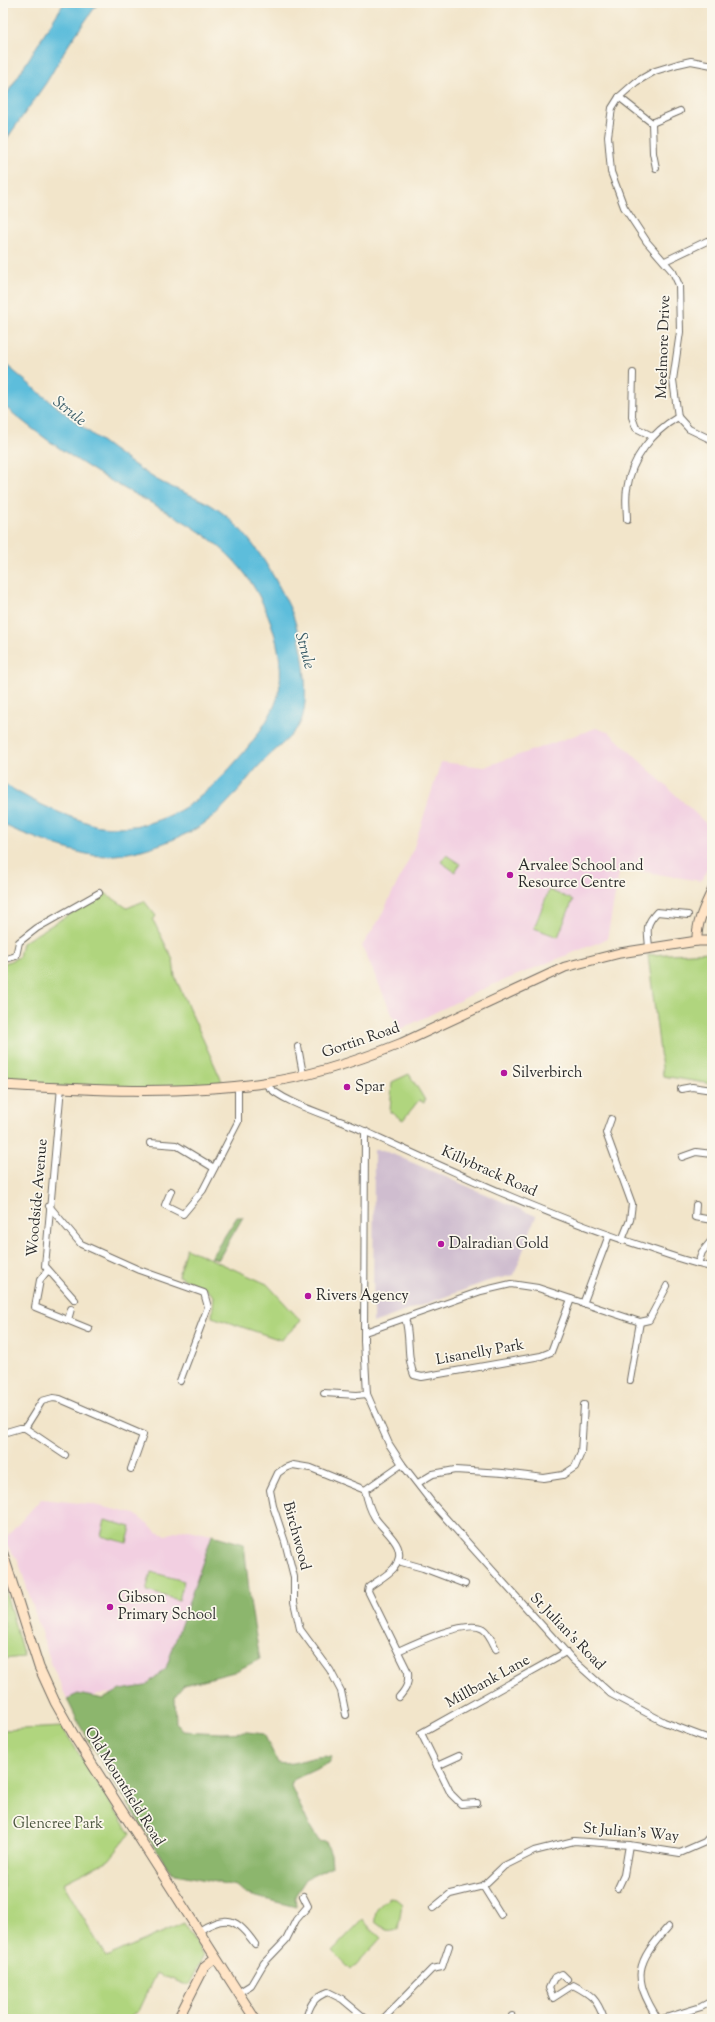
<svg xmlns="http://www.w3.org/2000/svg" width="715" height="2022" font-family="'Sorts Mill Goudy',serif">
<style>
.built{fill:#f2cfe1}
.industrial{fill:#cfbdcf}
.green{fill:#b0d57e;stroke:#6e8054}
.forest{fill:#8cb66d;stroke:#5c704c}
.water{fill:#5dbddb;stroke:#447483}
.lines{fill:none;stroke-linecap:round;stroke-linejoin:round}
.street-casing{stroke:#716c63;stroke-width:8}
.secondary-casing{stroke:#716c63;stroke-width:11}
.street{stroke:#fff;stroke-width:6}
.secondary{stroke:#ffe4c6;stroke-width:9}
.poi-dot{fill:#b5179e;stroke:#fbf7ec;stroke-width:1.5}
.labels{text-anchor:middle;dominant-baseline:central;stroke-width:3.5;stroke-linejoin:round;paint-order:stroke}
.street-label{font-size:15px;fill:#2b2b2b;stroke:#fbf7ec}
.poi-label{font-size:15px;fill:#2b2b2b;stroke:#fbf7ec;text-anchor:start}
.park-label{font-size:15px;fill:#4c5640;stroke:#fbf7ec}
.water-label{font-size:16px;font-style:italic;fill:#3c5e69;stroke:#fbf7ec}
</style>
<rect width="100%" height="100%" fill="#fbf7ec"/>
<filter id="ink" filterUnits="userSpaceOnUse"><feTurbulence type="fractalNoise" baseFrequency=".025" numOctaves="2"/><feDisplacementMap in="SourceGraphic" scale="8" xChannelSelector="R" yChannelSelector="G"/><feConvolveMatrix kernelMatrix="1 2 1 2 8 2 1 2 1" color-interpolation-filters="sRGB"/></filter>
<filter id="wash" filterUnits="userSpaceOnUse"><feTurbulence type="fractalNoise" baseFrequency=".012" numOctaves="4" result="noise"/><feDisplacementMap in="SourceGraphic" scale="16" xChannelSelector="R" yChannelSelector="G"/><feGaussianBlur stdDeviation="0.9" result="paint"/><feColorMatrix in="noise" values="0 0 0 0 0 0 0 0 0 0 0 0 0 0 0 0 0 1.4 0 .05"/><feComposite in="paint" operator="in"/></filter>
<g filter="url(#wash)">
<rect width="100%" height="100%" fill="#f2e5ca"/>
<g class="built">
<path d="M596,728l14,5 102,96v31l-11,21 -81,-13 -13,71 -122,49 -86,42 -37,-84 17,-26 33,-67 29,-91 43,5z"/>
<path d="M41,1499l48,5 46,10 22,18 9,3 18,-6 28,6 -46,133 -21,18 -25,4 -5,3 -18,1 -7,4 -12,-4 -11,5 -16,-36 -33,-103 -15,-19z"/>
</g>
<path class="industrial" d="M374,1150h9l153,66 -22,59 -26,6 -115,42z"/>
<g class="green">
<path d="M446,855l14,9 -5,8 -14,-10z"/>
<path d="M549,890l24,10 -15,37 -24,-9z"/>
<path d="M105,893l22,15 17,-7 12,15 -3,4 20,40 2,17 49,109 -62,4 -159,-6v-120l16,-7 3,-14z"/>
<path d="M712,952v132l-49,-8 -15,-121z"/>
<path d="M409,1074l16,26 -1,3 -5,-3 -16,20 -13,-8 2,-30z"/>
<path d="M186,1248l81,36 34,37 -20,19 -69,-23 2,-21 -8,-7 -28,-13z"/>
<path d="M105,1520l26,7 -4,16 -26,-7z"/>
<path d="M151,1572l33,9 -5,19 -33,-9z"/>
<path d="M3,1583l21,74 -21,2z"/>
<path d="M62,1727l68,107 -21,26 -46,23 43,74 78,-34 19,33 -14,30 -33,-13 -18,38 -14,8h-121v-289z"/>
<path d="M390,1898l6,1 6,5 -4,25 -4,2 -7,-1 -12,-9c-1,-12 5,-17 15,-23z"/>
<path d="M362,1920l19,18 -30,32 -19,-19z"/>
</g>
<g class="forest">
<path d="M237,1217h6l-25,43 -7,-3z"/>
<path d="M212,1535l32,9 7,64 9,51 -26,13 -50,13 -9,11 1,27 6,8 38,2 27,-1 17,2 14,29c18,4 35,-10 54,-6l-3,6 -36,17 -2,6 18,39 10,16 7,1 5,13 1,11 -26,13 -11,17 1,11 -51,-13 -9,-8 -65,-13 -91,-147 -13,-27 11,-5 25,5 17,-9 25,-4 21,-18z"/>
</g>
<g class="water">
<path d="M64,3h34l-29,41 -23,39 -43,61v-44z"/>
<path d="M3,362c47,40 95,79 146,113 19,13 43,19 62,30 36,22 60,64 78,101 12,23 25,99 9,121 -11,15 -29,27 -42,42 -17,20 -32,41 -54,56 -24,16 -81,35 -110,30 -18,-3 -37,-10 -54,-16 -11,-5 -24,-8 -35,-15v-41c25,16 51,29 80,38 6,2 12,5 18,5 17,2 38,1 54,-5 13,-4 27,-11 38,-19 27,-19 81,-78 86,-111 6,-35 -8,-77 -27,-107 -29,-46 -79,-69 -125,-94 -43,-24 -87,-53 -124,-85z"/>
</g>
</g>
<g filter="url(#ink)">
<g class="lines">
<g class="street-casing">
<g id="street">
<path d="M712,65l-21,-4 -13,3 -23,7 -19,11 -17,15 -7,11 -4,28 3,36 13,35 23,35 26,30 6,13 1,47 -7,48 5,37 11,12 23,11"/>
<path d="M619,97l33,26 1,30 3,15"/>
<path d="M652,123l28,-12"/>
<path d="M665,261l42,-20"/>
<path d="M633,373l-1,44 4,11 16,8"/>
<path d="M627,520c0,-10 -2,-21 0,-31 4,-30 25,-57 51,-72"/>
<path d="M649,948c-1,-18 -5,-22 8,-36l31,3"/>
<path d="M3,960l13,-4 3,-14 18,-14 62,-35"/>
<path d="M298,1047l5,27"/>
<path d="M265,1083c15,20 72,35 97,47 94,43 188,87 286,118 21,7 42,15 64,19"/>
<path d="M61,1087l-16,179 30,34"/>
<path d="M681,1089l11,-2 20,3"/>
<path d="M611,1119l-5,14 26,71 -2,16 -8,20"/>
<path d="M365,1131l-1,210 3,53 22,50 13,20 31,40 140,156 38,34 53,28 48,18"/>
<path d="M150,1143l26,2 38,23"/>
<path d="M682,1157l14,-5 16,2"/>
<path d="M171,1191l-6,14 18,9 20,-24 35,-68v-36"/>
<path d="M696,1205l-1,12 17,3"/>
<path d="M49,1206l32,38 58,26 65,23 4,14 -28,74"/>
<path d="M698,1264l4,-12 10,-12"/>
<path d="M48,1270l-8,10 -5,27 54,22"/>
<path d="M583,1304l26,-69"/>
<path d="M405,1318c6,19 1,40 9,57l8,2 119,-21 10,-4 20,-53"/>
<path d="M68,1320l3,-11"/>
<path d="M640,1322l9,-2 18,-34"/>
<path d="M365,1332l116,-41 30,-7 27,4 102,34"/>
<path d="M630,1380l10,-58"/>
<path d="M324,1393l33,2 10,-1"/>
<path d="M25,1428l17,-27 11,-3 7,1 83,36 -12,34"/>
<path d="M3,1433l17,-5h5l40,27"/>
<path d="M418,1483l15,-9 22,-4 48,3 41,5 19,-3 12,-8 6,-14 3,-48"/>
<path d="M365,1490c2,9 4,18 9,26 8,15 37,30 20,52 -6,7 -17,13 -25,19l-1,4 40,81c1,12 -2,17 -9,25"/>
<path d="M398,1561l25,7 42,16"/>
<path d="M398,1651c17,-8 69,-32 85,-22 6,4 10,14 13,20"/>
<path d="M346,1715l-5,-24 -11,-21 -30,-41 -6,-27v-25l-9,-35 -12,-36 -3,-16 8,-17 7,-5 8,-3 18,3 54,22 37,-26"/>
<path d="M437,1766l22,-10"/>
<path d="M477,1803l-16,1 -10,-10 -30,-61 145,-81"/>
<path d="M483,1886l18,29"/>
<path d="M618,1888l6,-13 5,-30"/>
<path d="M433,1908l17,-14 33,-8 21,-20 30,-15 40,-10 55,4 51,8 25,-11 7,-8"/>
<path d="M199,1931c28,-18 38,-12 56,13"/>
<path d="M567,1979l-5,-5 -8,4 -5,10 4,10 20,-13c19,10 24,14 31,34"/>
<path d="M238,1993l13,-8 13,-22 22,-23 10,-20 12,-14 -5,-10"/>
<path d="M512,2016l1,3"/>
<path d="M306,2019c4,-15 8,-22 22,-27l14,7 24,20"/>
<path d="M383,2019l49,-50 10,-2 7,-21"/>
<path d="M658,2019c-27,-43 -22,-56 10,-92"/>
<path d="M662,2019l39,-12 11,-6"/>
</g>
</g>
<g class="secondary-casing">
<g id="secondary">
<path d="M697,941c-1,-18 8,-35 15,-50"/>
<path d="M3,1085c86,5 175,10 260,-2 45,-6 97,-23 139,-40l163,-76 55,-14 77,-12h15"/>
<path d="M3,1554l36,113 16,35 21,37 179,280"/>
<path d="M178,2019l27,-53 10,-8"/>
</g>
</g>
<use href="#street" class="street"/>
<use href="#secondary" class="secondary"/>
</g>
</g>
<g class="poi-dot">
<circle cx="510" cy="875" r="4"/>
<circle cx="504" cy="1073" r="4"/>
<circle cx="347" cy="1087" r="4"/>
<circle cx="441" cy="1244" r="4"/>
<circle cx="308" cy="1296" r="4"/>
<circle cx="110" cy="1607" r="4"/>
</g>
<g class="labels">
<g class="street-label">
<text transform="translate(664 347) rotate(-88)">Meelmore Drive</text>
<text transform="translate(361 1041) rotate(-19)">Gortin Road</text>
<text transform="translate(489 1172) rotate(24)">Killybrack Road</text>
<text transform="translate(38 1198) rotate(-85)">Woodside Avenue</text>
<text transform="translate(480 1353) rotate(-10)">Lisanelly Park</text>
<text transform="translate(296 1536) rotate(75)">Birchwood</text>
<text transform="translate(567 1632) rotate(46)">St Julian's Road</text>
<text transform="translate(488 1682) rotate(-29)">Millbank Lane</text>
<text transform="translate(124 1787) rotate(58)">Old Mountfield Road</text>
<text transform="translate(631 1833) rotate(5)">St Julian's Way</text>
</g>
<g class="poi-label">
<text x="518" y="866">Arvalee School and<tspan x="518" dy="17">Resource Centre</tspan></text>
<text x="512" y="1073">Silverbirch</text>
<text x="355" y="1087">Spar</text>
<text x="449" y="1244">Dalradian Gold</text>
<text x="316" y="1296">Rivers Agency</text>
<text x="118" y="1598">Gibson<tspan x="118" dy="17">Primary School</tspan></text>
</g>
<g class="park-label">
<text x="58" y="1824">Glencree Park</text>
</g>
<g class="water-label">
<text transform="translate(69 412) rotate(38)">Strule</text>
<text transform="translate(304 651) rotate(75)">Strule</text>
</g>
</g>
<rect width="715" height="2022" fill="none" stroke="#fbf7ec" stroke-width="16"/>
</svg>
